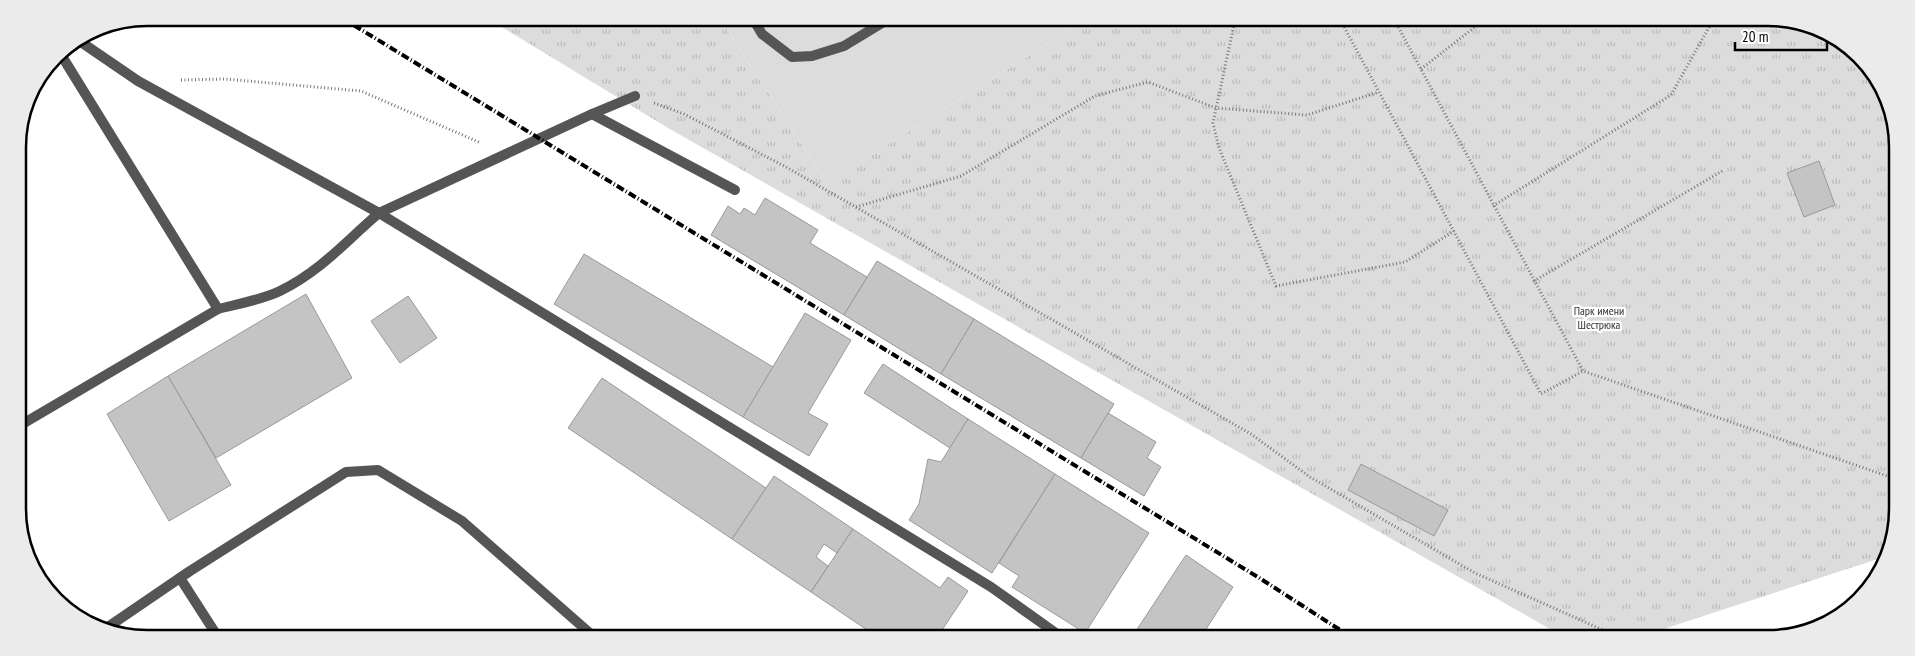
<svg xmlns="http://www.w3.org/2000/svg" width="1915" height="656" font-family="'PT Sans Narrow',sans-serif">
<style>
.park{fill:url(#park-tufts)}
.pitch{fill:#dcdcdc}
.building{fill:#c4c4c4;stroke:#999}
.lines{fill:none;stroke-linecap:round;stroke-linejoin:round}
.path{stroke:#777;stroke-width:3;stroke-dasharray:1 2.5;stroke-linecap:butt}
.service{stroke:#555;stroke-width:10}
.rail{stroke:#000;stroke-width:4;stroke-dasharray:8 2.5 1 2.5;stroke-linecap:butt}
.labels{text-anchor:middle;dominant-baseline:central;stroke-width:4.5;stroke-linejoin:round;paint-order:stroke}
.park-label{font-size:12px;fill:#333;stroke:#fff}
.rim{fill:none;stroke:#000;stroke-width:2.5}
</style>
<defs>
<pattern id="park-tufts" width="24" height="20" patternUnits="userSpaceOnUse" patternTransform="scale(1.25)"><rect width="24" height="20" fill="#dcdcdc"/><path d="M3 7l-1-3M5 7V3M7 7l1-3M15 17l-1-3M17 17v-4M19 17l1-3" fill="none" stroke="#bbb"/></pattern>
</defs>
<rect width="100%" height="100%" fill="#fff"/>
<path class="park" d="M487,18l233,1 107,164 258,-163 717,2 63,39 30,61 -2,421 -6,13 -251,82h-70l-898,-510z"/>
<path class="pitch" d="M720,19l365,1 -258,163z"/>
<g class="building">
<path d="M1819,161l16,44 -31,12 -17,-44z"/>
<path d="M765,198l53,32 -8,13 57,34 -23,38 -133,-80 17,-29 12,8 4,-6 11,7z"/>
<path d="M584,254l189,113 -30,50 -189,-113z"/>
<path d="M877,261l97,58 -33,55 -97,-59z"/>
<path d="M306,294l46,84 -136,80 -48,-82z"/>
<path d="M408,296l29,42 -37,25 -29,-42z"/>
<path d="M805,313l46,27 -43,73 20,11 -19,32 -66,-39z"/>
<path d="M974,319l140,85 -33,54 -140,-84z"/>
<path d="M883,364l85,55 -18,29 -86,-55z"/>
<path d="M168,376l63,109 -62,36 -62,-107z"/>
<path d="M602,378l164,110 -34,51 -164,-111z"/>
<path d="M1108,413l48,29 -9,16 14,9 -17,29 -63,-38z"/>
<path d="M968,419l87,55 -63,99 -83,-53 10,-16 9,-45 13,3z"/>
<path d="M1361,464l87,46 -14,26 -86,-46z"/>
<path d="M1055,474l94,59 -64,100 -73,-46 7,-11 -20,-13z"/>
<path d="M774,476l79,53 -16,24 -13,-9 -8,13 12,9 -17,26 -79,-53z"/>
<path d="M853,529l87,59 8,-11 20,14 -30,45h-62l-65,-44z"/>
<path d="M1186,555l47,32 -32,50h-69z"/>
</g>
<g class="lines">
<g class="path">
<path d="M1235,20l-22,103 6,25 57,138 129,-24 49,-31"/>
<path d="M1341,21l200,373 42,-23"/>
<path d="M1395,21l188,350 310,107"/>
<path d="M1790,22l24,8"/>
<path d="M1421,69l54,-42 3,-6"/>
<path d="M181,80l44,-1 136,12 120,52"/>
<path d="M654,103l30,11 102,53 465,267 59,43 165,96 137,61 4,4"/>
<path d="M1493,206l178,-111 41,-73"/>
<path d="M856,207l105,-31 134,-80 53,-14 68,26 91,7 72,-23"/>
<path d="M1534,281l190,-111"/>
</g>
<g class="service">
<path d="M753,19l9,15 30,23 20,-1 32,-10 43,-26"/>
<path d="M78,40l60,41 241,132 612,374 69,49"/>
<path d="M592,114l143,76"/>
<path d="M218,309c20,-5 43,-9 62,-18 41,-20 66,-50 99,-78l213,-99 43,-18"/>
<path d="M19,426l199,-117 -158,-256"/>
<path d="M180,578l36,56"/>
<path d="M105,629l85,-58 156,-99 32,-2 84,51 130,114"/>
</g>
<g class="rail">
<path d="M342,18l919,561 90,58"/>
<path d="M455,631l5,4"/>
</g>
</g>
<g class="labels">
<g class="park-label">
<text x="1599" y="310">Парк имени<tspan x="1599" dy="14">Шестрюка</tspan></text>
</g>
</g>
<path d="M0 0H1915V656H0ZM147 26H1768A121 121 0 0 1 1889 147V509A121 121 0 0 1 1768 630H147A121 121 0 0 1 26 509V147A121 121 0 0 1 147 26Z" fill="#ebebeb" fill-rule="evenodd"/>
<path class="rim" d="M147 26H1768A121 121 0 0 1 1889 147V509A121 121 0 0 1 1768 630H147A121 121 0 0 1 26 509V147A121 121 0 0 1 147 26Z"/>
<path d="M1735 42v8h92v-8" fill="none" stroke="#000000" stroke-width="2.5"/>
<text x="1742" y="42" font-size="15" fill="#000000" stroke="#ffffff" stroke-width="4" paint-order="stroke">20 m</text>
</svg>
